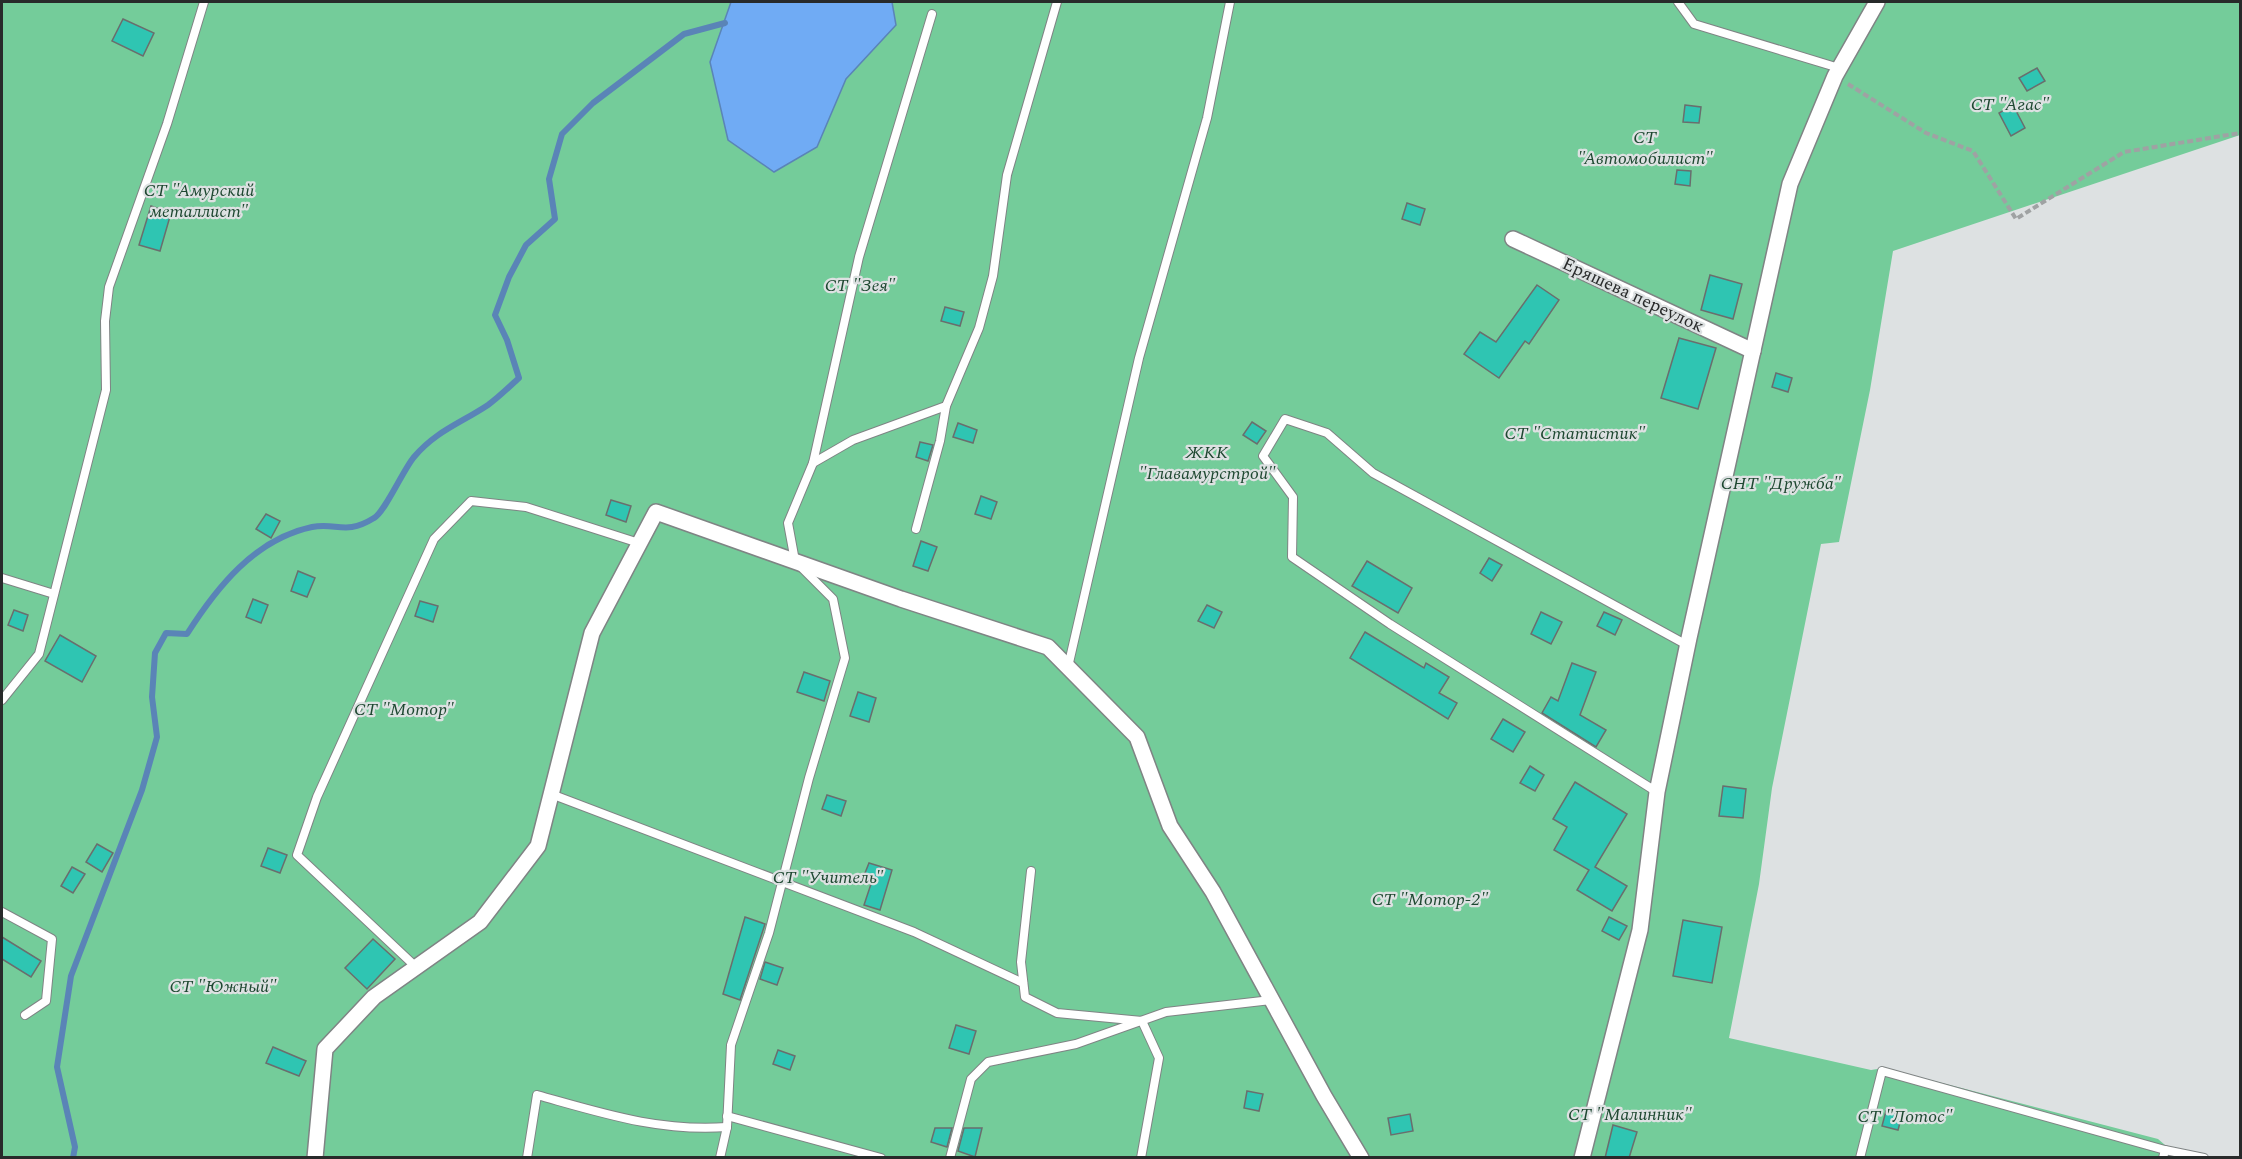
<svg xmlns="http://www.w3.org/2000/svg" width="2242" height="1159" font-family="Spectral,serif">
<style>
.green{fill:#74cc9a}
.water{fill:#70abf4;stroke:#5a84b7;stroke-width:1.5}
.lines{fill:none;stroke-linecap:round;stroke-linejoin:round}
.stream{stroke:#5a84b7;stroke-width:6}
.building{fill:#2fc5b2;stroke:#6a6e6d;stroke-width:1.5}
.lane-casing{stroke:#7f8484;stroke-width:10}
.street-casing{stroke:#7f8484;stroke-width:18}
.path{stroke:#9fa2a3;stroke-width:4;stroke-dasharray:6 3;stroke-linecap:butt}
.lane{stroke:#fff;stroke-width:8}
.street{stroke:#fff;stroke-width:15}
.labels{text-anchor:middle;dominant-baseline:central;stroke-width:4.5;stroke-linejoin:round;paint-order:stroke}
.park-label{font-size:18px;font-style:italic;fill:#1e4831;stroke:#dde1e2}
.street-label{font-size:18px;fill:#282a2a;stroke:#dde1e2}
</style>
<rect width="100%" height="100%" fill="#dde1e2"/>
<path class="green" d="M2,2h2238v133l-347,116 -23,139 -31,152 -18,2 -49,244 -13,96 -30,154 142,32 13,-2 274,71 21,18 -2177,1z"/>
<path class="water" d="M731,2h161l4,23 -50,54 -29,68 -43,25 -46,-32 -18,-78z"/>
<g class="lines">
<path class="stream" d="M73,1158l2,-11 -18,-80 14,-91 71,-186 15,-53 -5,-40 3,-44 11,-20 21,1c30,-47 68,-95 125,-107 25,-5 33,9 62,-9 11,-6 29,-48 40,-61 22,-26 47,-34 74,-52 11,-8 21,-18 31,-27l-12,-38 -12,-25 14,-38 17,-32 29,-26 -6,-40 13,-45 31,-31 91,-69 41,-11"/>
</g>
<g class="building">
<path d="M123,19l31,14 -11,23 -31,-15z"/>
<path d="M2037,68l8,13 -18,10 -8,-13z"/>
<path d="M1685,105l16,2 -2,16 -16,-1z"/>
<path d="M2013,105l12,23 -14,8 -12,-23z"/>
<path d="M1677,170l14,1 -1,15 -15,-2z"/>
<path d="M1407,203l18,6 -5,16 -18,-6z"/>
<path d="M151,206l20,7 -11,38 -21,-6z"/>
<path d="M1710,275l32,9 -9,35 -32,-9z"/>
<path d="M1537,285l22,15 -30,44 -4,-3 -26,37 -35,-24 16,-22 16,10z"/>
<path d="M945,307l19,5 -4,14 -19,-5z"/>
<path d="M1679,338l37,10 -18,61 -37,-11z"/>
<path d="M1776,373l16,5 -4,14 -16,-5z"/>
<path d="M1252,422l14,9 -9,13 -14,-9z"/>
<path d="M958,423l19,7 -4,13 -20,-6z"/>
<path d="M920,442l13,3 -5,16 -12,-4z"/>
<path d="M981,496l16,6 -6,17 -16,-5z"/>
<path d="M611,500l20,6 -5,16 -20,-7z"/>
<path d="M266,514l14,7 -9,17 -15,-9z"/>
<path d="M921,541l16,6 -9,24 -15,-5z"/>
<path d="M1489,558l13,7 -10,16 -12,-8z"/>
<path d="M1367,561l45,27 -14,25 -46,-27z"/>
<path d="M298,571l17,7 -8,19 -16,-6z"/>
<path d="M253,599l15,6 -7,18 -15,-6z"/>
<path d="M420,601l18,5 -5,16 -18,-6z"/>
<path d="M1207,605l15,7 -8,16 -16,-7z"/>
<path d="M14,610l14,5 -5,16 -15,-6z"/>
<path d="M1541,612l21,10 -11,22 -20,-10z"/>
<path d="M1604,612l18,8 -7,15 -18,-9z"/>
<path d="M1365,632l59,36 2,-5 23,14 -10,16 18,10 -9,16 -98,-61z"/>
<path d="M60,635l36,21 -14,26 -37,-21z"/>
<path d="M1572,663l24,9 -16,43 26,15 -10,17 -54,-34 9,-16 7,4z"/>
<path d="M804,672l26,9 -6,20 -27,-9z"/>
<path d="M858,692l18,6 -7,24 -19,-6z"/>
<path d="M1503,719l22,13 -12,20 -22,-13z"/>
<path d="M1530,766l14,9 -9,16 -15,-8z"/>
<path d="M1575,782l52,32 -32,53 32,19 -15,25 -35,-21 12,-20 -35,-20 13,-23 -14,-8z"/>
<path d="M1723,786l23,3 -3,29 -24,-2z"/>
<path d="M827,795l19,6 -5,15 -19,-7z"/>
<path d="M97,844l16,9 -11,19 -16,-10z"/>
<path d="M268,848l19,7 -7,18 -19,-7z"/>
<path d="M869,863l23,7 -12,40 -16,-5 8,-24 -9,-3z"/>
<path d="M72,867l13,7 -12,19 -12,-7z"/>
<path d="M745,917l20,7 -25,76 -17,-6z"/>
<path d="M1609,917l18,9 -8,14 -17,-9z"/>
<path d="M1683,920l39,7 -10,56 -39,-7z"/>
<path d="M2,937l39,24 -10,16 -29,-18z"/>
<path d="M373,939l22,20 -28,30 -22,-21z"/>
<path d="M765,962l18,6 -6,17 -17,-6z"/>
<path d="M956,1025l20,6 -7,23 -20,-6z"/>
<path d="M273,1047l33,14 -7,15 -33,-13z"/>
<path d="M778,1050l17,6 -5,14 -17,-6z"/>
<path d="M1247,1091l16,3 -4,17 -15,-3z"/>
<path d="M1886,1111l16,4 -4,15 -16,-4z"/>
<path d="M1410,1114l3,17 -22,4 -3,-17z"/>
<path d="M1613,1125l24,7 -8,26h-24z"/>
<path d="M935,1128h17l-5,19 -16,-5z"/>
<path d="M964,1128h18l-7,29 -17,-6z"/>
</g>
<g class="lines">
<g class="lane-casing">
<g id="lane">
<path d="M1678,2l16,22 145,44"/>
<path d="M813,463l46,-206 73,-243"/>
<path d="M916,529l24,-88 6,-35"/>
<path d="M2,578l52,16"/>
<path d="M1068,667l71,-309 68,-240 23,-116"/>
<path d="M2,700l37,-46 67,-264 -1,-69 4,-34 58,-163 37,-122"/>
<path d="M1657,792l-267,-168 -98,-67 1,-60 -30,-41 22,-37 42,14 46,40 314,172"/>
<path d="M551,794l363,138 109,51"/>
<path d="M1031,871l-10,91 4,35 32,16 85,8 17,37 -18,100"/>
<path d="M2,912l50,27 -6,62 -21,14"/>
<path d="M416,967l-119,-112 20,-58 117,-258 37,-38 55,6 113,36"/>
<path d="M727,1116l154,42"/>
<path d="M2165,1150l39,8"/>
<path d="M527,1158l10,-63c65,18 122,37 190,32"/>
<path d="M720,1158l7,-31 4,-82 38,-112 40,-155 36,-120 -12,-59 -38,-38 -7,-38 25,-60 40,-23 93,-34 33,-78 14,-52 14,-101 50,-173"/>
<path d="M950,1158l21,-79 17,-17 88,-18 90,-32 105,-12"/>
<path d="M1860,1158l22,-87 283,79 -2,8"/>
</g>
</g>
<g class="street-casing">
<g id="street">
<path d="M1513,239l240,112"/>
<path d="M315,1158l10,-109 49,-52 106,-75 58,-76 54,-213 64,-121 245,87 147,48 89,90 33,89 43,66 111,204 37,62"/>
<path d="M1582,1158l58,-228 17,-138 32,-154 101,-454 45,-108 42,-74"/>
</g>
</g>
<path class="path" d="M1848,84l78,49 47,18 43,68 108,-67 116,-19"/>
<use href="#lane" class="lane"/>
<use href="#street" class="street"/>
</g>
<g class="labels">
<g class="park-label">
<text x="2010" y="104">СТ "Агас"</text>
<text x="1645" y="137">СТ<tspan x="1645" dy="21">"Автомобилист"</tspan></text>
<text x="199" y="190">СТ "Амурский<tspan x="199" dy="21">металлист"</tspan></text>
<text x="860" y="285">СТ "Зея"</text>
<text x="1575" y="433">СТ "Статистик"</text>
<text x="1207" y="452">ЖКК<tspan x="1207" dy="21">"Главамурстрой"</tspan></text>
<text x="1781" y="483">СНТ "Дружба"</text>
<text x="404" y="709">СТ "Мотор"</text>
<text x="828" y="877">СТ "Учитель"</text>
<text x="1430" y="899">СТ "Мотор-2"</text>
<text x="223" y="986">СТ "Южный"</text>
<text x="1630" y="1114">СТ "Малинник"</text>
<text x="1905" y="1116">СТ "Лотос"</text>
</g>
<g class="street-label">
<text transform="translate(1633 295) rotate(25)">Еряшева переулок</text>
</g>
</g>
<rect width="2242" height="1159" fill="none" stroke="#282a2a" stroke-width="6"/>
</svg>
